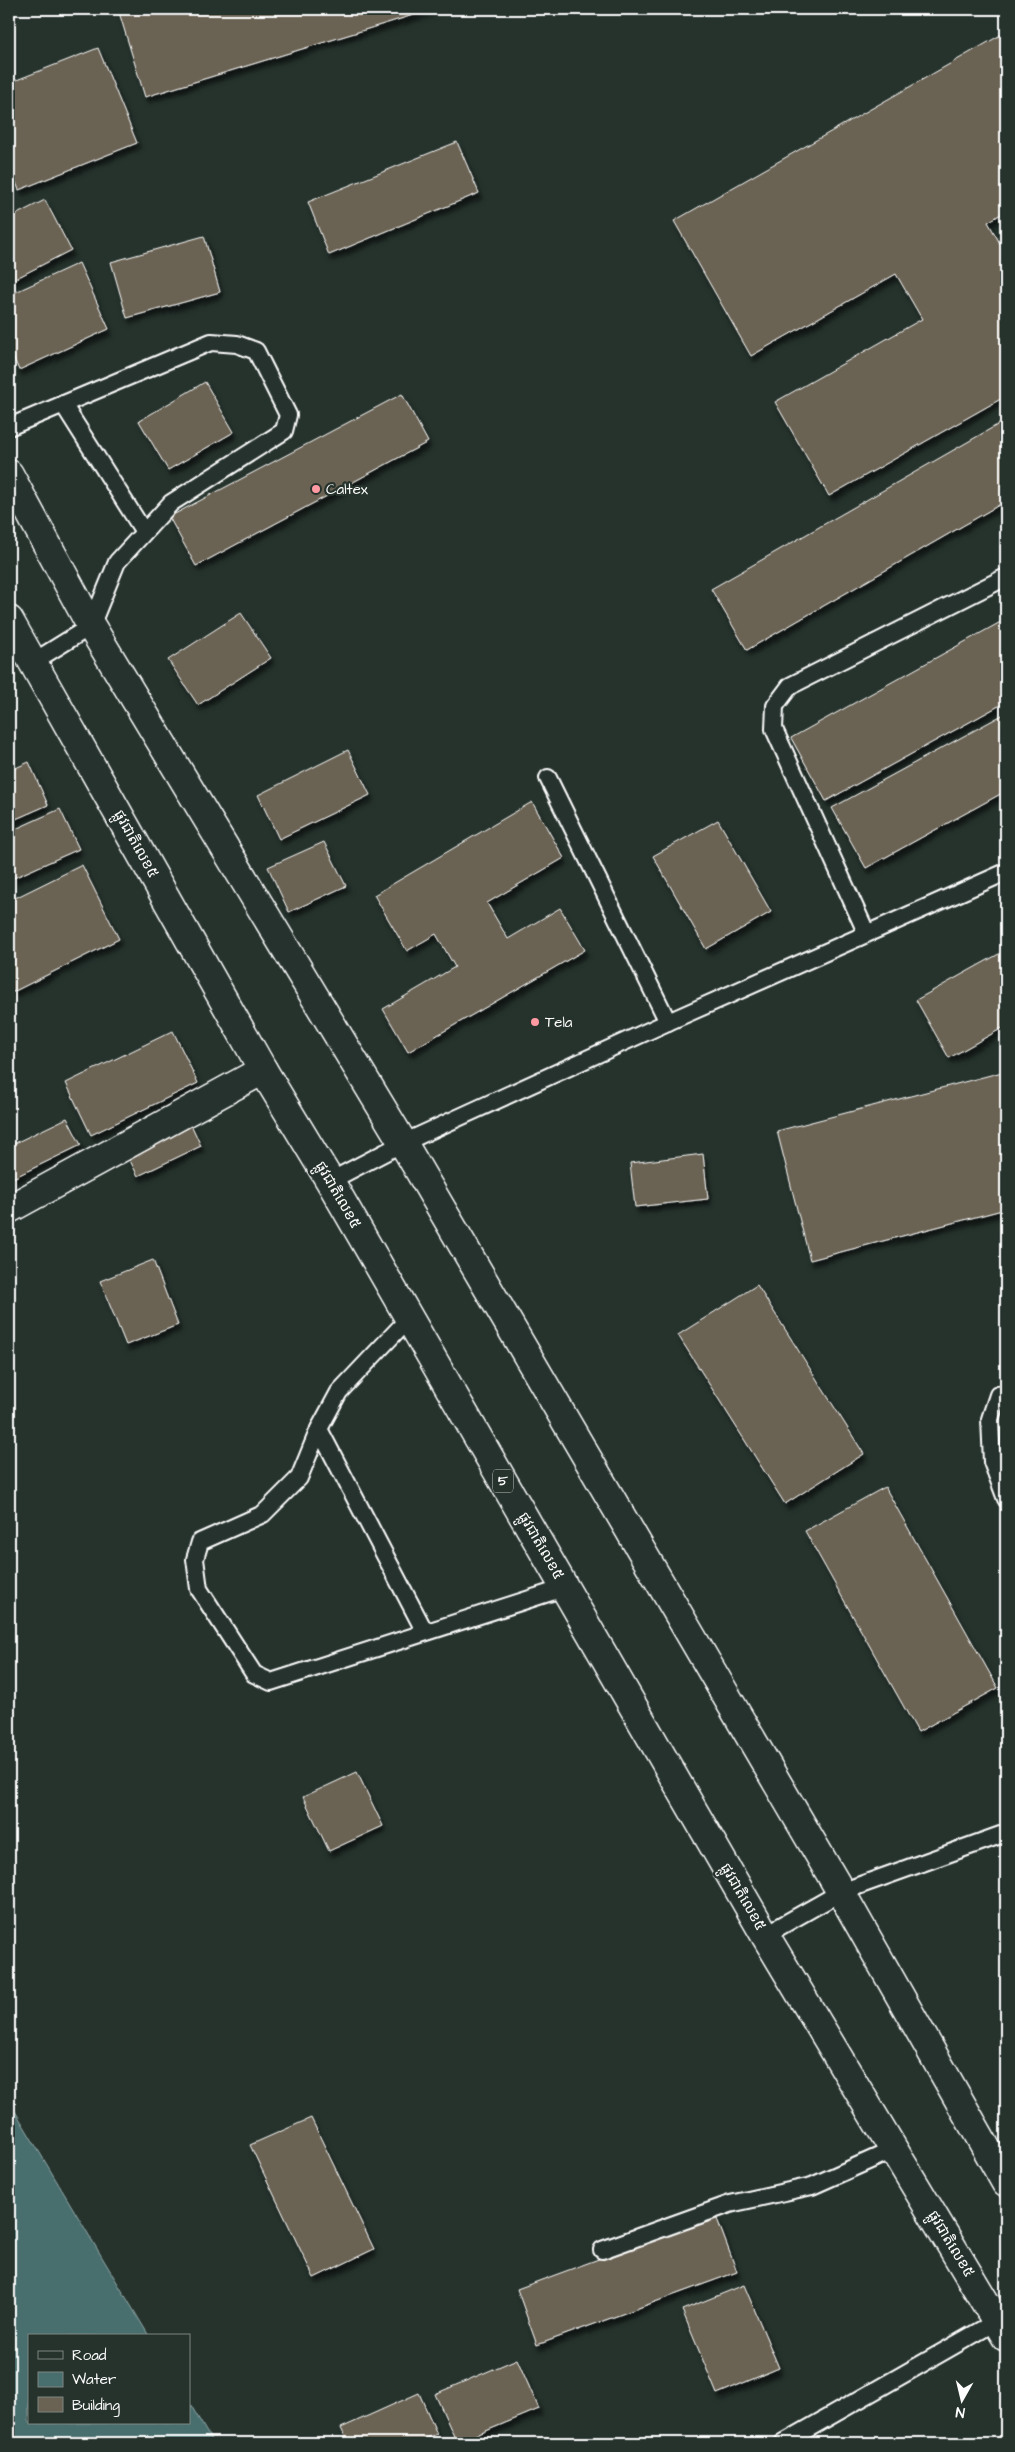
<svg xmlns="http://www.w3.org/2000/svg" width="1015" height="2452" font-family="'Architects Daughter','Noto Sans Khmer',sans-serif">
<style>
.water{fill:#496e6e;stroke:#92a8a8}
.building{fill:#6a6252;stroke:#fff;filter:url(#shadow)}
.lines{fill:none;stroke-linecap:round;stroke-linejoin:round}
.service-casing{stroke:#fff;stroke-width:20}
.minor-casing{stroke:#fff;stroke-width:31}
.trunk-casing{stroke:#fff;stroke-width:31}
.service{stroke:#26332d;stroke-width:16}
.minor{stroke:#26332d;stroke-width:28}
.trunk{stroke:#26332d;stroke-width:28}
.poi-dot{fill:#ff9aa2;stroke:#26332d;stroke-width:2}
.labels{text-anchor:middle;dominant-baseline:central;stroke-width:4.5;stroke-linejoin:round;paint-order:stroke}
.shield{fill:#26332d;stroke:#bec2c0;stroke-width:1}
.shield-label{font-size:14px;font-weight:bold;fill:#fff}
.poi-label{font-size:15px;fill:#fff;stroke:#26332d;text-anchor:start}
.street-label{font-size:15px;fill:#fff;stroke:#26332d}
</style>
<defs>
<filter id="shadow"><feDropShadow dx="3" dy="5.5" stdDeviation="2.5" flood-color="#0009"/></filter>
</defs>
<rect width="100%" height="100%" fill="#26332d"/>
<filter id="ink" filterUnits="userSpaceOnUse"><feTurbulence type="fractalNoise" baseFrequency=".02" numOctaves="2"/><feDisplacementMap in="SourceGraphic" scale="10" xChannelSelector="R" yChannelSelector="G"/><feConvolveMatrix kernelMatrix="1 2 1 2 8 2 1 2 1" color-interpolation-filters="sRGB"/></filter>
<g filter="url(#ink)">
<path class="water" d="M9,2101l140,235h-120v87h160v-21l24,41h-204z"/>
<g class="building">
<path d="M118,9h315l-288,88z"/>
<path d="M1006,32v179l-18,11 18,32v142l-177,100 -54,-94 147,-83 -26,-45 -145,82 -77,-135z"/>
<path d="M98,48l39,95 -118,47 -10,-25v-82z"/>
<path d="M457,142l22,51 -150,62 -21,-53z"/>
<path d="M45,200l26,50 -62,32v-64z"/>
<path d="M204,236l16,56 -93,26 -16,-56z"/>
<path d="M79,263l30,66 -90,41 -10,-22v-53z"/>
<path d="M205,382l29,50 -66,38 -29,-49z"/>
<path d="M402,394l26,48 -232,124 -27,-49z"/>
<path d="M1006,420v81l-259,149 -36,-61z"/>
<path d="M241,613l30,45 -73,47 -30,-45z"/>
<path d="M1006,619v83l-180,99 -35,-63z"/>
<path d="M1006,713v78l-140,77 -34,-60z"/>
<path d="M348,750l22,45 -91,44 -21,-44z"/>
<path d="M29,762l19,43 -39,17v-51z"/>
<path d="M532,802l32,56 -77,45 21,36 52,-31 25,42 -177,102 -25,-43 72,-42 -19,-33 -29,17 -33,-56z"/>
<path d="M60,809l19,40 -70,31v-48z"/>
<path d="M718,820l53,92 -65,37 -53,-93z"/>
<path d="M324,842l22,44 -57,26 -21,-45z"/>
<path d="M82,865l37,74 -110,55v-93z"/>
<path d="M1006,950v76l-57,32 -33,-58z"/>
<path d="M173,1031l25,52 -107,52 -25,-52z"/>
<path d="M1006,1071v138l-196,51 -33,-129z"/>
<path d="M67,1118l14,27 -72,35v-34z"/>
<path d="M189,1120l12,26 -63,30 -13,-25z"/>
<path d="M703,1154l5,45 -73,8 -5,-44z"/>
<path d="M153,1260l25,65 -52,20 -26,-64z"/>
<path d="M757,1285l107,169 -79,50 -107,-169z"/>
<path d="M885,1487l113,201 -80,44 -113,-201z"/>
<path d="M357,1772l26,54 -54,25 -26,-54z"/>
<path d="M311,2118l63,131 -60,29 -64,-133z"/>
<path d="M716,2216l21,56 -200,73 -20,-56z"/>
<path d="M744,2285l35,83 -62,26 -35,-84z"/>
<path d="M517,2359l22,50 -82,34 -22,-49z"/>
<path d="M419,2393l18,41 -21,9h-68l-7,-15z"/>
</g>
<g class="lines">
<g class="service-casing">
<g id="service">
<path d="M63,404l81,128"/>
<path d="M9,427l202,-85 26,2 19,7 32,64 -4,16 -113,72 -54,59 -26,64 -58,36"/>
<path d="M548,778l120,244"/>
<path d="M866,932l-92,-203 1,-23 15,-20 216,-109"/>
<path d="M330,1181l73,-38 265,-121 338,-150"/>
<path d="M409,1318l-70,74 -20,37 -20,49 -36,36 -63,28 -5,17 4,30 55,85 17,8 293,-94"/>
<path d="M1006,1393l-8,2 -8,24 2,43 14,37"/>
<path d="M319,1429l106,203"/>
<path d="M765,1935l76,-43 165,-59"/>
<path d="M602,2250l128,-46 82,-18 81,-36"/>
<path d="M783,2443l214,-122"/>
</g>
</g>
<g class="minor-casing">
<path id="minor" d="M9,1209l254,-139"/>
</g>
<g class="trunk-casing">
<g id="trunk">
<path d="M9,474l82,152 312,517 438,749 165,291"/>
<path d="M9,620l254,450 67,111 435,754 241,402"/>
</g>
</g>
<use href="#service" class="service"/>
<use href="#minor" class="minor"/>
<use href="#trunk" class="trunk"/>
</g>
</g>
<g class="poi-dot">
<circle cx="316" cy="489" r="5"/>
<circle cx="535" cy="1022" r="5"/>
</g>
<g class="labels">
<rect class="shield" x="493" y="1469.5" width="20" height="23" rx="4"/>
<g class="shield-label">
<text x="503" y="1481">5</text>
</g>
<g class="poi-label">
<text x="326" y="489">Caltex</text>
<text x="545" y="1022">Tela</text>
</g>
<g class="street-label">
<text transform="translate(136 844) rotate(61)">ផ្លូវជាតិលេខ៥</text>
<text transform="translate(338 1195) rotate(60)">ផ្លូវជាតិលេខ៥</text>
<text transform="translate(541 1546) rotate(60)">ផ្លូវជាតិលេខ៥</text>
<text transform="translate(743 1897) rotate(60)">ផ្លូវជាតិលេខ៥</text>
<text transform="translate(951 2244) rotate(59)">ផ្លូវជាតិលេខ៥</text>
</g>
</g>
<rect width="1015" height="2452" fill="none" stroke="#26332d" stroke-width="30"/>
<rect x="15" y="15" width="985" height="2422" fill="none" stroke="#fff" stroke-width="2" filter="url(#ink)"/>
<rect x="28" y="2334" width="162" height="90" fill="#26332d" stroke="#7d8581"/>
<rect x="38" y="2351" width="25" height="8" fill="#26332d" stroke="#7d8581"/>
<text x="72" y="2360" font-size="15" fill="#ffffff">Road</text>
<rect x="38" y="2372" width="25" height="15" fill="#496e6e" stroke="#7d8581"/>
<text x="72" y="2384" font-size="15" fill="#ffffff">Water</text>
<rect x="38" y="2397" width="25" height="15" fill="#6a6252" stroke="#7d8581"/>
<text x="72" y="2410" font-size="15" fill="#ffffff">Building</text>
<g transform="translate(962 2400) rotate(188)" stroke="#26332d" stroke-width="4" paint-order="stroke">
<path d="M0-4L9 19L0 12L-9 19Z" fill="#ffffff"/>
<text y="-8" font-size="14" font-weight="bold" text-anchor="middle" fill="#ffffff">N</text>
</g>
</svg>
